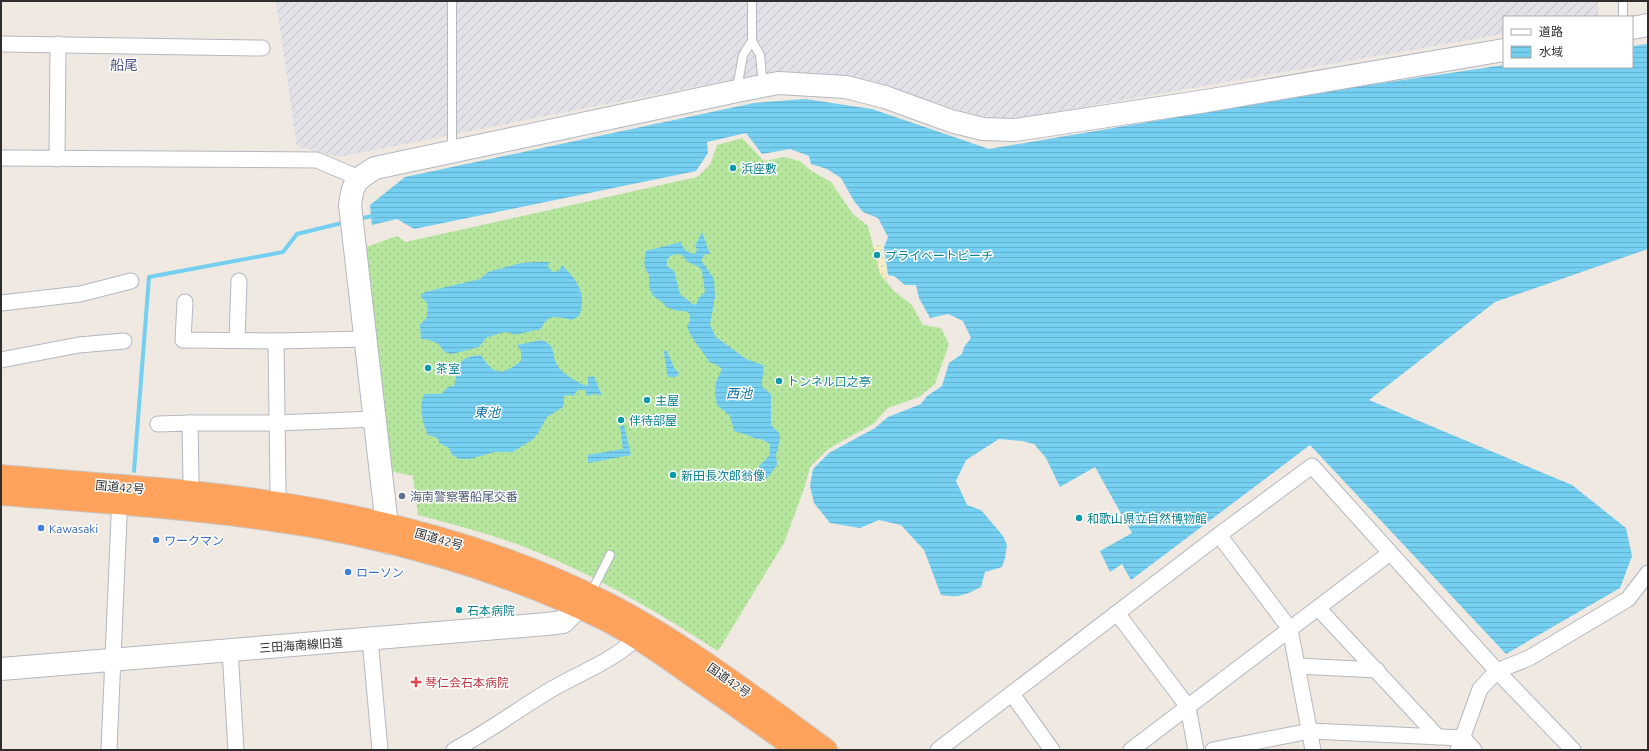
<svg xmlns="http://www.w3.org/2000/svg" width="1649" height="751" font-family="Ubuntu,'Noto Sans JP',sans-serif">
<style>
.industrial{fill:url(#industrial-furrows)}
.sand{fill:url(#sand-dots)}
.garden{fill:url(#garden-dots)}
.water{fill:url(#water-rules);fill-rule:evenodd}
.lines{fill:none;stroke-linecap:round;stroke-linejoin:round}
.stream{stroke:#75cff0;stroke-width:4}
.lane-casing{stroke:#b4b7c1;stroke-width:10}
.street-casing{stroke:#b4b7c1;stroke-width:17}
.secondary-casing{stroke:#b4b7c1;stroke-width:24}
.highway-casing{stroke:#c9c9c9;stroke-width:24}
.lane{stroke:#fff;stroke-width:8}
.street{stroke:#fff;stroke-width:15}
.secondary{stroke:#fff;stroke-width:22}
.highway{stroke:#ffa35c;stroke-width:22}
.culture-dot{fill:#0f9aa8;stroke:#fff;stroke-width:1.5}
.service-dot{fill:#5c6f8a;stroke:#fff;stroke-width:1.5}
.shop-dot{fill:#3f7fe0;stroke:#fff;stroke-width:1.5}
.health-dot{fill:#e0444e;stroke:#fff;stroke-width:1.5}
.labels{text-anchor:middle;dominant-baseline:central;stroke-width:3;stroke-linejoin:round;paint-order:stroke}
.culture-label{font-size:12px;fill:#0d838f;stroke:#fff;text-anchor:start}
.street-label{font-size:12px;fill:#2e2e2e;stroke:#fff}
.service-label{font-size:12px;fill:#4e5e75;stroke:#fff;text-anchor:start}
.shop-label{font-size:12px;fill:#366cbe;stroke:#fff;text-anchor:start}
.health-label{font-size:12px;fill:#be3a42;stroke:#fff;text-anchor:start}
.water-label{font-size:13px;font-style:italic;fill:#0d6fa3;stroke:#fff}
.quarter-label{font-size:14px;fill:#4d5680;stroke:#fff}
</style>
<defs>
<pattern id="industrial-furrows" width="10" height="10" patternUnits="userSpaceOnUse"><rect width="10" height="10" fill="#e3e1e8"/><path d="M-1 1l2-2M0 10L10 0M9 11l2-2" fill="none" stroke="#c3c1c7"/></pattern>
<pattern id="sand-dots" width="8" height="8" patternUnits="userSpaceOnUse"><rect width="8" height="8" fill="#f3ecc5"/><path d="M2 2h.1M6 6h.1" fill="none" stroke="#d1cbaa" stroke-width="1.8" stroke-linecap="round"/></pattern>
<pattern id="garden-dots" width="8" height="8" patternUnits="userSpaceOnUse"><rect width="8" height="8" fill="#b6e59e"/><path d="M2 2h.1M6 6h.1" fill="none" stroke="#9dc588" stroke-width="1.8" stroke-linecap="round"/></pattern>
<pattern id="water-rules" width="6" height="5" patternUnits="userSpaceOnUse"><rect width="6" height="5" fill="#75cff0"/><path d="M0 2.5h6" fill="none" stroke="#66b2ce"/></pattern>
</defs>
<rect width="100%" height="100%" fill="#efe9e1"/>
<path class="industrial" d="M276,1h1322v16h-94v17l-468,81 -40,4 -30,-7 -75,-24 -59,-13 -52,-1 -57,7 -384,76 -42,-11z"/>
<path class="sand" d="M881,243l5,31 3,4 -14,7 -9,-20 8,-19z"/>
<path class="garden" d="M742,138l22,23 20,-4 16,4 10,9 21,12 22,32 15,12 12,48 14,17 18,14 11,20 18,3 8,16 -14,40 -16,13 -31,11 -15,16 -45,25 -18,18 -6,22 -20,54 -66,108c-58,-37 -117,-73 -181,-99 -38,-16 -79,-26 -119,-37l-5,-39 -23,-5 -24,-224 31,-11 9,6 291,-65 13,-12 7,-20z"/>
<g class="water">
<path d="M1648,44v205l-153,53 -126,98 203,85 54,43 6,28 -12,32 -114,66 -196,-209 -179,135 -9,-16 -12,8 -10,-21 32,-18 -37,-66 -35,20 -14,-29 -12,-14 -12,-3 -23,-2 -33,21 -10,21 11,24 14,5 22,26 4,9 -2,13 -3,9 -17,5 -4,15c-16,8 -21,11 -40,8l-17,-45 -23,-25 -22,-5 -19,8 -30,-5 -16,-20 -4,-17 3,-17 16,-16 46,-25 13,-11 33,-13 6,-8 15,-10 7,-23 13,-9 2,-7 7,-9 -8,-17 -15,-7 -18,4 -11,-20 -3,-13h-11l-11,-9 -6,-1 -4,-28 4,-10 -10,-19 -15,-6 -9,-11 -13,-23 -14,-9 -16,-5 -2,-8 -19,-7 -28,5 -16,-21 -39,9 1,11 -12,18 -282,58 -17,-10 -25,6 -2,-20 35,-28 349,-74 51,-4 67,10 117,40 360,-61 155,-23v2h128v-21z"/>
<path d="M702,232l8,22h-5l-4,6 13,19 1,18 -5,28 6,12 30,22 17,6c2,8 -2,14 -1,21 2,4 7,5 9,9v30l9,9v6l-4,15 1,10 -10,13 -7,-1 -1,-11 11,-11v-11l-9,-5h-5l-6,-3 -16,-5 -4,-15 -13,-11 -1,-6 -1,-7 1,-10 6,-13 -5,-4 -8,-3c-7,-13 -18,-22 -22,-36l3,-5v-7l-5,-3h-8l-11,-4 -4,-5 -9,-6 -4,-10v-11c-6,-8 -5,-14 -3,-24l35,-9c2,8 6,10 14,12l2,-5 -2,-3zM677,254l5,1 6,7 11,5 3,4 3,21 -7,7 -2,6 -3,-1 -13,-10 -6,-23 -7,-5v-6l3,-4z"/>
<path d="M536,262h13l-1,5 5,5 6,-1 3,-6c16,16 25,29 17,51l-7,4c-14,-3 -24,-8 -31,9l-27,6c-10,-7 -17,1 -27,2l-8,10 -27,7 -7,-2 -7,-8 -8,-4 -9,-1 -1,-14 7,-8 1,-13 -8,-8 5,-4 55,-13 8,-7 33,-9z"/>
<path d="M541,340c17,5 9,16 18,28 3,5 24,18 29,18v-9l6,-1 8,20 -8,-2 -7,2 -2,-6h-7l-5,6 -6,-1 -3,1v8l-2,4 -15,9 -9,16 -5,6 -20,13h-18l-25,7h-11l-7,-4 -3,-7 -10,-5 -1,-5 -10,-3c-6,-13 -9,-28 -4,-41h17l7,-7 6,-1c6,-20 1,-29 27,-31 13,22 22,20 40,6v-10l-4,-6z"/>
<path d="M664,351h3l7,17 5,5 -3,4h-7l-2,-3c0,-8 -3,-15 -3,-23z"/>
<path d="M624,425l7,30 -43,8v-8l35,-6 -3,-23z"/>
</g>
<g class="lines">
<g class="stream">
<path d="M359,219l17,-4"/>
<path d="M134,471l15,-194 134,-25 14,-18 49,-12"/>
</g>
<g class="lane-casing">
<g id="lane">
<path d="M752,1v40l8,14 3,31"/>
<path d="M1623,17v-16"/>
<path d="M737,89l6,-34 9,-14"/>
<path d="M452,150v-149"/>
<path d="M590,595l20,-40"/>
</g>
</g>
<g class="street-casing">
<g id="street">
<path d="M1,44l261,4"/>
<path d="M1,158l316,2 42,18"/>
<path d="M57,159l1,-115"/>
<path d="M185,302l-2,38 93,1 90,-2"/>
<path d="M1,303l79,-9 51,-13"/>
<path d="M237,340l2,-59"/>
<path d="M276,341l2,149 -2,22"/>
<path d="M1,360l78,-15 45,-4"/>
<path d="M190,423h87l98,-4"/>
<path d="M158,424l32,-1 1,56 -2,23"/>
<path d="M1219,535l71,94 23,121"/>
<path d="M1318,608l120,129"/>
<path d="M1117,613l71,94 8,43"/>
<path d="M370,639l10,111"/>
<path d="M230,650l6,100"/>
<path d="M1297,666l80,4"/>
<path d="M1012,694l40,56"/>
<path d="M109,750l11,-256"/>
<path d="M454,750c32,-17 62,-39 93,-58 31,-19 71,-32 95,-60"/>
<path d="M938,750l281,-215 93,-69 185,205 76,79"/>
<path d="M1131,750l259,-197"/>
<path d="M1213,750l97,-19 153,7 11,12"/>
<path d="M1458,750l22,-61 17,-18 32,-13 99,-59 20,-26"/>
</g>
</g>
<g class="secondary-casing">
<g id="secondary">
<path d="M1632,28l16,-3"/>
<path d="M389,543l-39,-338c3,-24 6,-25 25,-37l362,-77 41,-8 68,4 39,10 66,24 32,8 32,1 191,-29 298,-51"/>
<path d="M1,669l546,-45 16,-2 27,-27"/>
</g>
</g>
<g class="highway-casing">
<g id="highway">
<path d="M1,476c87,8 175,12 262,25 118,17 238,48 345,103 77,40 148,95 218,146"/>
<path d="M1,494c88,7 177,13 265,25 114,15 237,50 340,101 31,16 59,36 87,56 35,24 70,49 105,74"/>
</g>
</g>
<use href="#lane" class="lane"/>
<use href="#street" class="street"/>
<use href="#secondary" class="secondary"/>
<use href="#highway" class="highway"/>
</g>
<g class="culture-dot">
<circle cx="733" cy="168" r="4"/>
<circle cx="877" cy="255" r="4"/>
<circle cx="428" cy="368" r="4"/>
<circle cx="779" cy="381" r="4"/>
<circle cx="647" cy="400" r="4"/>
<circle cx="621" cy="420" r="4"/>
<circle cx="673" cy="475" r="4"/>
<circle cx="1079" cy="518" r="4"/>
<circle cx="459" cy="610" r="4"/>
</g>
<circle class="service-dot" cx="402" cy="496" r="4"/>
<g class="shop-dot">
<circle cx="41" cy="528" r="4"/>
<circle cx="156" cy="540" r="4"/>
<circle cx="348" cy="572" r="4"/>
</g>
<path class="health-dot" d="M414 676h4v4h4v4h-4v4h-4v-4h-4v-4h4z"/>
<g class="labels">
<g class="culture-label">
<text x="741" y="168">浜座敷</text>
<text x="885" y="255">プライベートビーチ</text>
<text x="436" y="368">茶室</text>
<text x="787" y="381">トンネル口之亭</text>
<text x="655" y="400">主屋</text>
<text x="629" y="420">伴待部屋</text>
<text x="681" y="475">新田長次郎翁像</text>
<text x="1087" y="518">和歌山県立自然博物館</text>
<text x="467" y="610">石本病院</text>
</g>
<g class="street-label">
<text transform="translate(120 487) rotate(5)">国道42号</text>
<text transform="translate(439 539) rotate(16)">国道42号</text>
<text transform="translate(301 645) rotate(-4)">三田海南線旧道</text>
<text transform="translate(729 680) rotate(35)">国道42号</text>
</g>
<g class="service-label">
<text x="410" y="496">海南警察署船尾交番</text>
</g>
<g class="shop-label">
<text x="49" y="528">Kawasaki</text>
<text x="164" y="540">ワークマン</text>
<text x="356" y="572">ローソン</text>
</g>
<g class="health-label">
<text x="425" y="682">琴仁会石本病院</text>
</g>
<g class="water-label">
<text x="739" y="393">西池</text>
<text x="487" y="412">東池</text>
</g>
<g class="quarter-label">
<text x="124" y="65">船尾</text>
</g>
</g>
<rect width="1649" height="751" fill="none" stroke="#2e2e2e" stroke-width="4"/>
<rect x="1503" y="16" width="130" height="52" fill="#ffffff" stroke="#ababab"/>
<rect x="1511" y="29" width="20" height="6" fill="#ffffff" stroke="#ababab"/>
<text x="1539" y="36" font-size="12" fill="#2e2e2e">道路</text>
<rect x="1511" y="46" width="20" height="12" fill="url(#water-rules)" stroke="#ababab"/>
<text x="1539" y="56" font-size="12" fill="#2e2e2e">水域</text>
</svg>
